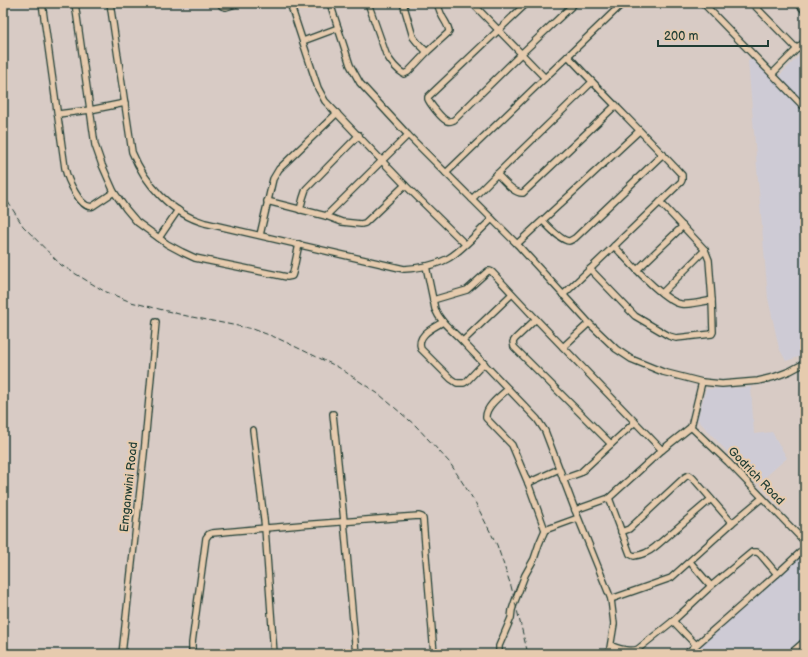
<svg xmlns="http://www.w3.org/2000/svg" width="808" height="657" font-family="'Balsamiq Sans',sans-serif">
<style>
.built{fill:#cecbd5}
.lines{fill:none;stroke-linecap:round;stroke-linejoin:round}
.minor-casing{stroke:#1f3d34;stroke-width:8}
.minor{stroke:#e6cbae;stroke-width:5.5}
.rail{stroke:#1f3d34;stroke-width:1;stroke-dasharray:6 3;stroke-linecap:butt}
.labels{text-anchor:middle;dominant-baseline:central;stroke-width:4;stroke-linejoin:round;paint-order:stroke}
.street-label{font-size:12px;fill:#1f3d34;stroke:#e6cbae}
</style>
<rect width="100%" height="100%" fill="#d8cbc5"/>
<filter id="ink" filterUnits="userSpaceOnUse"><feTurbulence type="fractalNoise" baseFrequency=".025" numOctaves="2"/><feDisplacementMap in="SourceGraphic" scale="8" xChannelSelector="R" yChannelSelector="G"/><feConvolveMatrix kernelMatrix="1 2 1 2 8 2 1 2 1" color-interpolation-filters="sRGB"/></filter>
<g filter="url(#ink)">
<g class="built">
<path d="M805,50v55l-27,-28z"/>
<path d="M753,56l21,21 31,34v244l-19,6 -7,-13 -11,-50 -20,-237z"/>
<path d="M751,387l3,47 18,-2 15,26 -30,26 -60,-65 9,-30z"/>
<path d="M805,551v85l-21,18h-93z"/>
</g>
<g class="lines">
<g class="minor-casing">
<g id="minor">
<path d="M42,3l23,165c2,10 16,43 28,38l21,-14"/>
<path d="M75,3l20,142 7,20 12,27 12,17 11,13 30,22 15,8 13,6 92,19 5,-1 1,-3 6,-29"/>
<path d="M110,3l22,149c13,32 40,62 73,71l199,46c15,-1 30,-3 43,-10 14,-7 33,-29 45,-40"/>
<path d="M220,3l2,3 4,1 13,-4"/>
<path d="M290,3l28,85 7,13 80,84 60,59"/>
<path d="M330,3l20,62 10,18 48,52 109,109 72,79 27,26 15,10 32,13 39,10 20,2 36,-3 16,-4 16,-6 15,-8"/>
<path d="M368,3l18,51c4,7 11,16 18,20l4,-2 19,-20 22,-20c0,-6 -4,-10 -7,-16 -2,-4 -3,-8 -5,-13"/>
<path d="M403,3l10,34 4,5 10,10"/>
<path d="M474,3l2,4 69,71"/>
<path d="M527,3l-99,94v2c2,5 14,20 19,22 3,1 4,0 7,-1l67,-66 54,-51"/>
<path d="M703,3l102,105"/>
<path d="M752,3l45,46"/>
<path d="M798,3l7,8"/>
<path d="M303,41l35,-13"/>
<path d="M772,74l33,-33"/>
<path d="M58,114l32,-4 35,-7"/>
<path d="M446,173l177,-170"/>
<path d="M497,174c6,6 17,20 26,19l93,-88"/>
<path d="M472,199l25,-25 95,-92"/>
<path d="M267,201l59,15 16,6 19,2 4,-1 40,-38"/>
<path d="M300,210l3,-12 3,-9 53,-54"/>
<path d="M326,216l82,-81"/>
<path d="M543,221c5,5 18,20 26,20 1,0 4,-2 6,-3l88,-84"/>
<path d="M260,235l13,-56 6,-10 58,-56"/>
<path d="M159,238l19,-28"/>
<path d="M517,244l122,-113"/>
<path d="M614,246c14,14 49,55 67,58 10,1 21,-2 31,-4"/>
<path d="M426,266l9,43c6,15 20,23 30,35 24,25 48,50 72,75l8,12 30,79 36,89 3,25 -5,30"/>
<path d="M590,269l45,47 34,20 7,2 36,-4 1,-2 -1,-32 -3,-40 -4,-10 -45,-48"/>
<path d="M637,270l46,-44"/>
<path d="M662,293l43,-43"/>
<path d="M563,295l118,-113 1,-2v-5c-37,-40 -77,-79 -114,-119"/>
<path d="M433,300l34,-10 21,-19h2l2,1 44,47 126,131"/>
<path d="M536,319l-21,20 -2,3 1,5 97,97"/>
<path d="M443,322c-10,6 -27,13 -22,27l30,30 6,4h7l3,-2 17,-18"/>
<path d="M463,341l49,-47"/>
<path d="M563,347l26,-24"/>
<path d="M508,389c-8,7 -23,18 -22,29l26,27 16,38 17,47 33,-12"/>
<path d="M333,414l11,107 12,133"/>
<path d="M691,427l37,35 77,80"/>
<path d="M253,430l12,98 9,126"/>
<path d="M563,479l17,-6 55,-51"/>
<path d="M528,483l31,-14"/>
<path d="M609,498l21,56 4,2c8,-1 15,-4 21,-9l56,-48"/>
<path d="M575,510l34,-12 53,-48 29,-23 11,-45"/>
<path d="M621,532l8,-3 56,-52 4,-2 4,3 39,45"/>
<path d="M690,562l21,24"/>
<path d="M611,599l60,-21 61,-55 30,-25"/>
<path d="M673,621l23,24"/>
<path d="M611,646c8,2 19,7 27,3l35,-28 38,-35 41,-34h5l3,2 17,20"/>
<path d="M122,654l22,-200 12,-132"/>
<path d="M192,654v-11l14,-105 3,-4 3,-1c69,-7 138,-12 207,-17l3,1 1,2 11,135"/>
<path d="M499,654v-8l12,-28 1,-8 3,-9 10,-26 9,-16 5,-15 6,-14"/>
<path d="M686,654l91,-80 28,-26"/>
<path d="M790,654l15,-13"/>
</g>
</g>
<use href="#minor" class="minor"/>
<path class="rail" d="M3,194l20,32 38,39 43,26 27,11 56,14 66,13 24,9 61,29 42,28 36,31 34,37 25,39 22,43 14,41 17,68"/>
</g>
</g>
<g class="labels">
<g class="street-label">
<text transform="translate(756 476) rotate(46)">Godrich Road</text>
<text transform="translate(129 487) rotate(-84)">Emganwini Road</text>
</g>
</g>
<rect width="808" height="657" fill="none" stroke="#e6cbae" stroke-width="16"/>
<rect x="8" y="8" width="792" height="641" fill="none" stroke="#1f3d34" stroke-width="1.5" filter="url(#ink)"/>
<path d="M658 40v6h110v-6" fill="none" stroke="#1f3d34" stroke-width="2"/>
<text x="664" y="40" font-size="12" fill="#1f3d34" stroke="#e6cbae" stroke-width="3" paint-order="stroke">200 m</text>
</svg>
